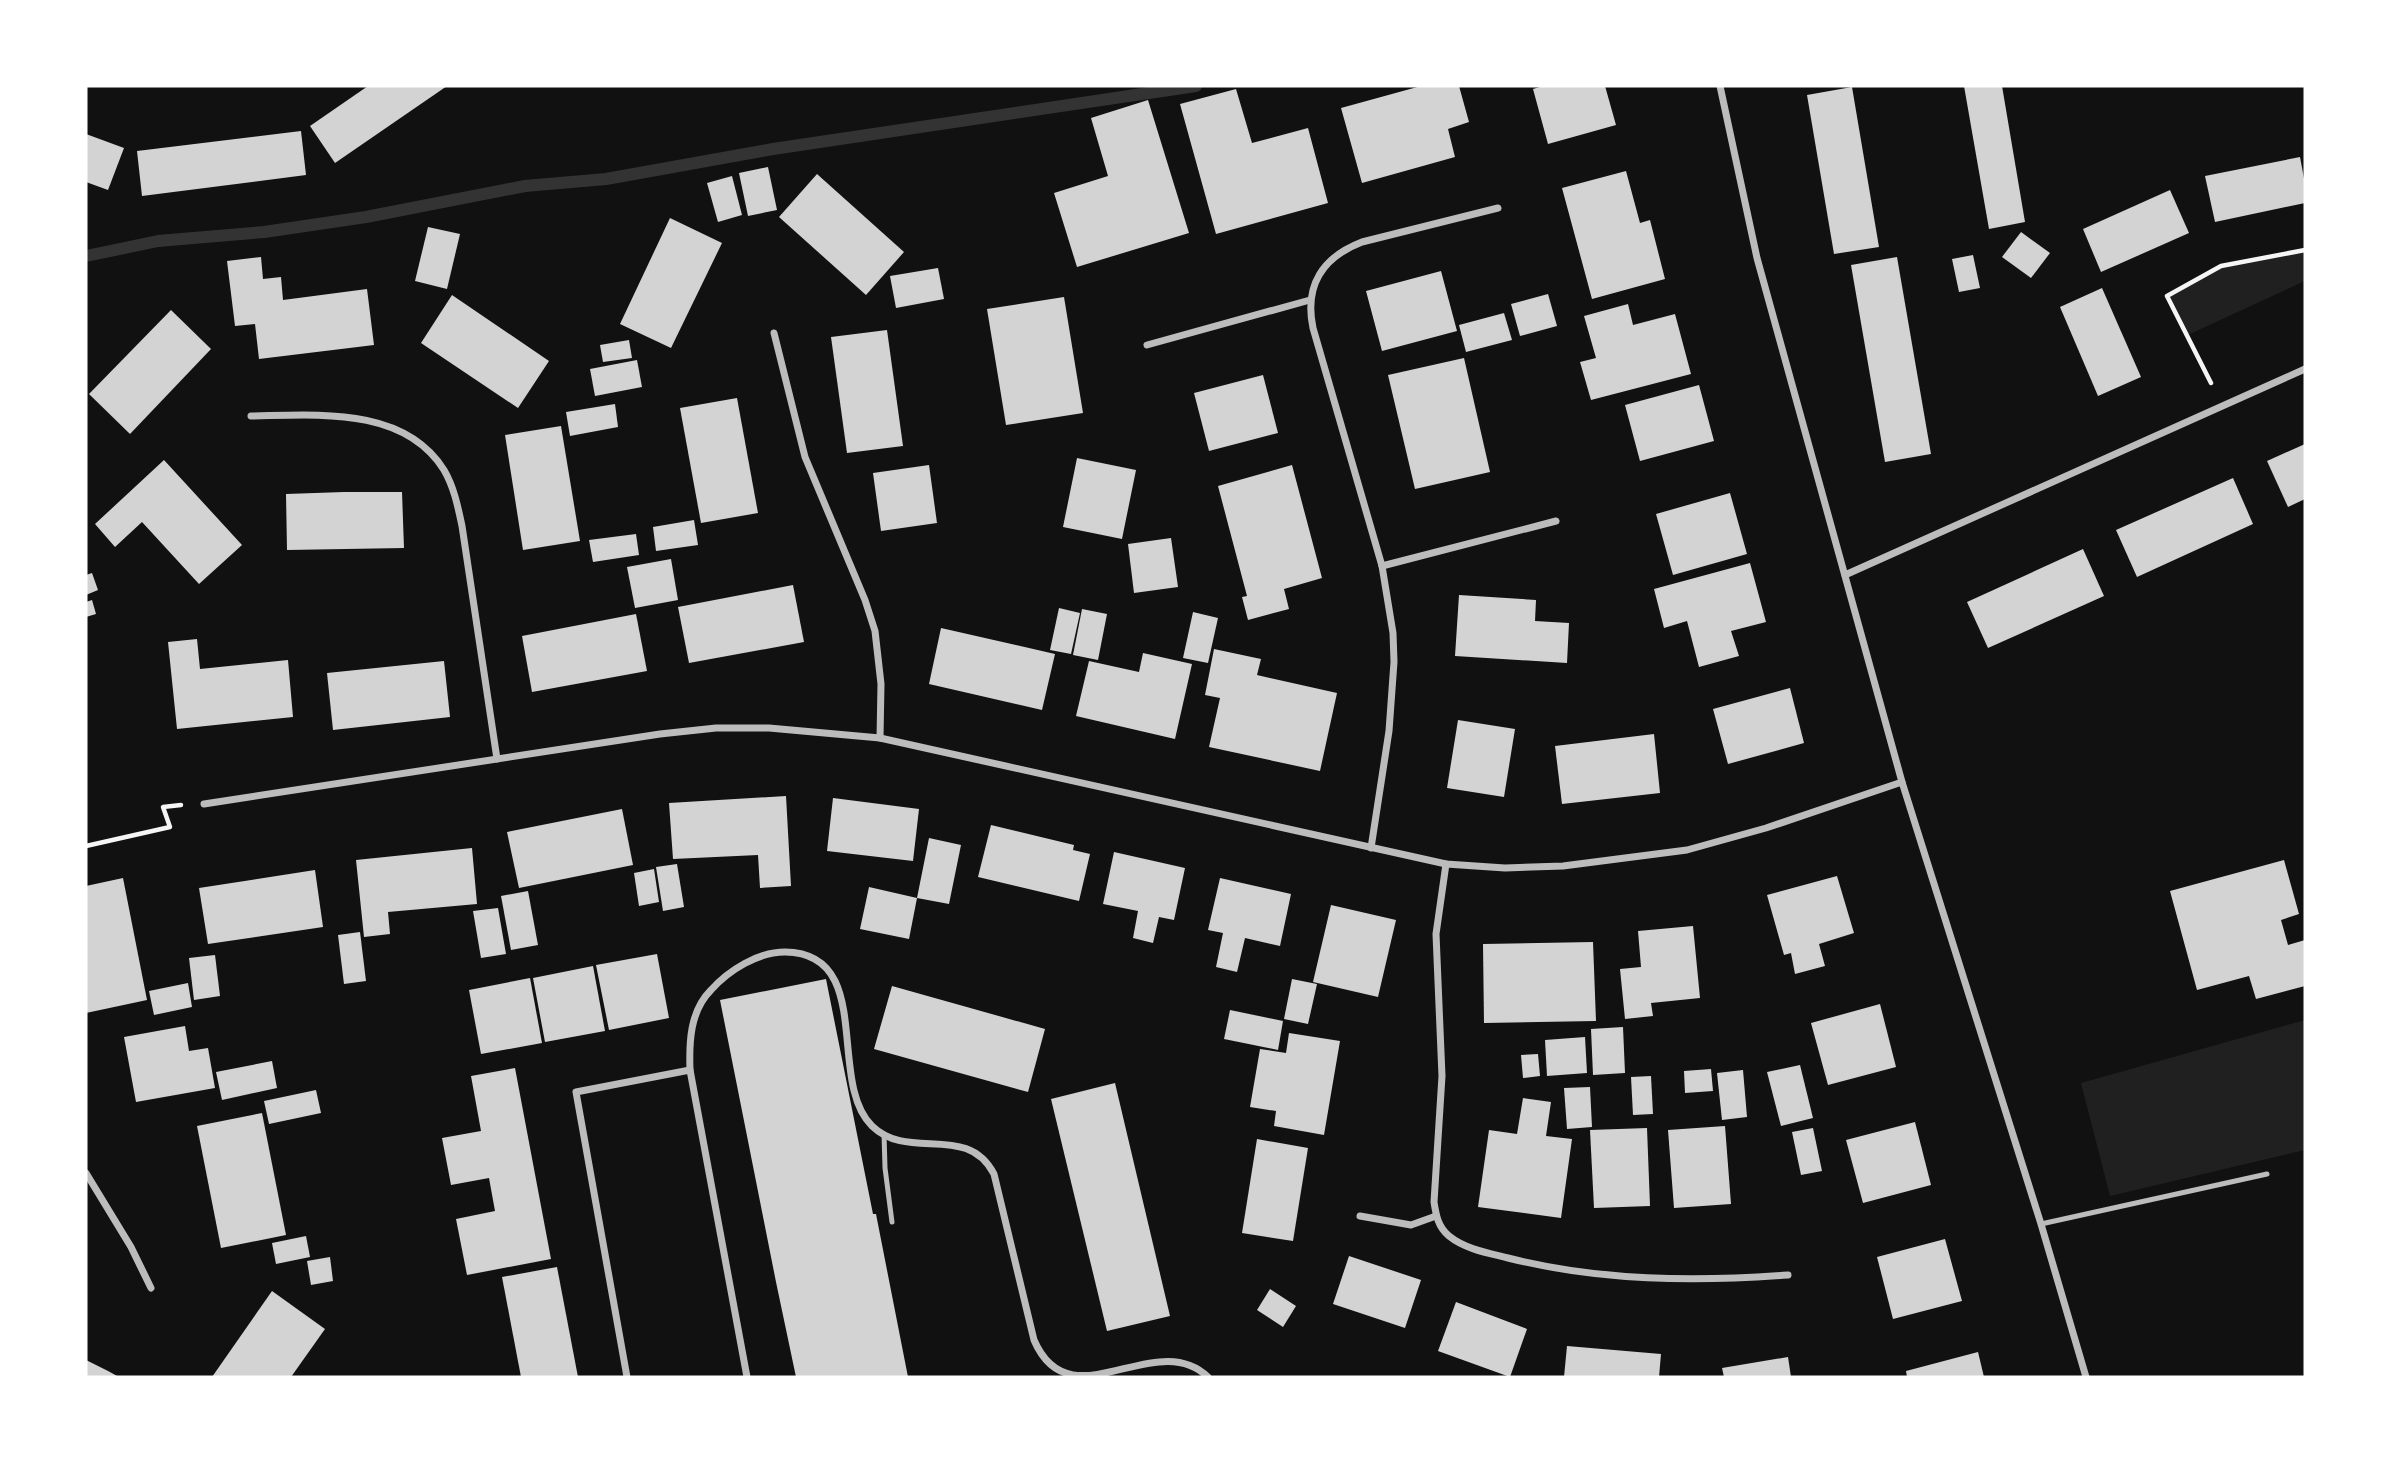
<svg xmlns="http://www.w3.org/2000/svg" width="2391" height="1463" font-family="Arial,sans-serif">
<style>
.green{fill:#202020}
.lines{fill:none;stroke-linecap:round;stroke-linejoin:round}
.stream{stroke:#333;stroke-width:12}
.building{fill:#d3d3d3}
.path{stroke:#f5f5f5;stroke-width:4.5}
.service{stroke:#bcbcbc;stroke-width:5}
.minor{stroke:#bcbcbc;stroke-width:7}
</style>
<rect width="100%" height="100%" fill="#111"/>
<g class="green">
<path d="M2305,250v31l-117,54 -21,-39 54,-30z"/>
<path d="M2305,1020v130l-195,46 -29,-113z"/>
</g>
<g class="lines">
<path class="stream" d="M86,256l72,-15 106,-9 102,-15 159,-31 81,-7 167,-30 423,-63"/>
</g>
<g class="building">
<path d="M368,86h79l-112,77 -25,-37z"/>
<path d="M1421,86h38l10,36 -21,7 7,28 -93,26 -21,-75z"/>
<path d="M1543,86h62l11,39 -68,19 -15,-55z"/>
<path d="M1964,86h38l23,136 -36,7z"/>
<path d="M1852,87l27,160 -45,7 -27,-159z"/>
<path d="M1236,89l16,54 56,-15 20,75 -112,31 -36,-130z"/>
<path d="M1148,100l41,133 -112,34 -23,-74 54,-17 -17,-58z"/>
<path d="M301,131l5,44 -164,21 -5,-45z"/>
<path d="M86,134l38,14 -16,42 -22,-8z"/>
<path d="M2300,157l5,27v19l-90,19 -10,-46z"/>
<path d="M768,167l9,43 -29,6 -9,-43z"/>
<path d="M1626,171l14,52 10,-3 15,59 -73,20 -30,-111z"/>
<path d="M817,174l87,78 -38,43 -87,-78z"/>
<path d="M732,176l10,39 -24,7 -11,-39z"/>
<path d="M2170,190l19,43 -88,39 -18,-43z"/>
<path d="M670,218l52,25 -51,105 -51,-24z"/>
<path d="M428,227l32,7 -13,55 -32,-8z"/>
<path d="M2021,232l29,21 -19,25 -29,-21z"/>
<path d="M1973,255l7,33 -21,4 -7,-33z"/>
<path d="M261,257l2,22 18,-2 2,23 84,-11 7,56 -115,14 -4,-35 -20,2 -8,-65z"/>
<path d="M1897,257l34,197 -46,8 -34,-197z"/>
<path d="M938,268l6,31 -48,9 -6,-32z"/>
<path d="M1441,271l16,60 -75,20 -16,-60z"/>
<path d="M2102,288l39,89 -43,19 -38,-89z"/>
<path d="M1548,294l9,32 -37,10 -9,-32z"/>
<path d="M452,295l97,66 -31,47 -97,-65z"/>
<path d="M1064,297l19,116 -77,12 -19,-116z"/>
<path d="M1628,304l5,21 42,-11 16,60 -100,26 -11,-38 16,-4 -12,-42z"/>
<path d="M171,310l40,39 -81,85 -41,-40z"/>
<path d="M1504,313l8,27 -46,12 -7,-27z"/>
<path d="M887,330l16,116 -56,7 -16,-116z"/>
<path d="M629,340l3,18 -29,4 -3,-17z"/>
<path d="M1464,358l26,114 -75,17 -27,-114z"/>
<path d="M637,360l5,27 -47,9 -5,-27z"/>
<path d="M1263,375l15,58 -69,18 -15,-58z"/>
<path d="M1699,385l15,56 -74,20 -15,-56z"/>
<path d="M737,398l21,115 -57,10 -21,-115z"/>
<path d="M615,404l3,23 -48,9 -4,-24z"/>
<path d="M561,426l19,115 -57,9 -18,-115z"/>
<path d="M2305,444v55l-17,8 -21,-46z"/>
<path d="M1077,458l59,12 -14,69 -59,-12z"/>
<path d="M164,460l78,85 -43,39 -57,-62 -27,25 -20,-23z"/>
<path d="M929,465l8,58 -56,8 -8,-58z"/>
<path d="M1292,465l30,113 -38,11 5,20 -41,11 -6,-23 5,-1 -29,-110z"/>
<path d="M2233,478l20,46 -116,53 -21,-47z"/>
<path d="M344,492h58l2,56 -117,2 -1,-56z"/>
<path d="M1730,493l17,61 -74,21 -17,-61z"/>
<path d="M694,520l4,25 -42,6 -3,-24z"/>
<path d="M636,534l3,21 -46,7 -4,-22z"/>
<path d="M1171,538l7,49 -44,6 -6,-49z"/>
<path d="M2083,549l21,47 -116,52 -21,-46z"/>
<path d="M671,559l7,41 -43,8 -8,-41z"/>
<path d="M1750,563l16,59 -35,9 8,25 -40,11 -12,-46 -23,7 -10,-39z"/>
<path d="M92,573l6,17 -12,5v-20z"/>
<path d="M793,585l11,57 -115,21 -11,-56z"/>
<path d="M1459,595l77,5 -1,21 34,2 -2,40 -112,-7z"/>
<path d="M92,600l4,14 -10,3v-15z"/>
<path d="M1059,608l21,5 -9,41 -21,-4z"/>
<path d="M1082,609l25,5 -9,46 -25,-5z"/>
<path d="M1193,612l25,6 -10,45 -25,-5z"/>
<path d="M636,614l11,57 -115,21 -10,-56z"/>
<path d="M941,628l114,26 -13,56 -113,-26z"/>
<path d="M197,639l3,30 88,-9 5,57 -116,12 -9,-87z"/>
<path d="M1214,649l47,10 -4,16 80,18 -17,78 -111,-24 11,-49 -15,-3z"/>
<path d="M1143,653l49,11 -17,75 -99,-23 13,-55 50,11z"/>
<path d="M444,661l6,56 -117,13 -6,-57z"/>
<path d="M1790,688l14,55 -76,21 -15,-55z"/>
<path d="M1458,720l57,9 -11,68 -57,-9z"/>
<path d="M1654,734l6,59 -98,11 -7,-58z"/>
<path d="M786,796l5,90 -31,2 -2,-33 -85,4 -4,-56z"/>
<path d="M833,798l86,11 -6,52 -86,-10z"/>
<path d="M622,809l11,56 -114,23 -12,-56z"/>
<path d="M991,825l83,20 -1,5 17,4 -11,47 -101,-24z"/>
<path d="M929,838l32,7 -12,59 -32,-6z"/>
<path d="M472,848l5,56 -89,8 2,22 -26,3 -8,-77z"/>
<path d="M1114,852l71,16 -11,52 -15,-3 -6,26 -20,-5 5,-27 -35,-7z"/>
<path d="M2284,860l15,54 -18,6 7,25 17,-5v46l-49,13 -7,-23 -52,14 -27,-99z"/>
<path d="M677,864l7,43 -21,4 -7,-44z"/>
<path d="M654,869l5,33 -20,4 -5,-33z"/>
<path d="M315,870l8,57 -115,17 -9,-56z"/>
<path d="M1837,876l17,57 -35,11 6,22 -30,8 -4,-21 -7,2 -17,-60z"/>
<path d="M123,878l24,122 -61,13v-127z"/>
<path d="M1220,878l71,16 -11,52 -35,-8 -8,34 -21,-5 7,-34 -15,-3z"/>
<path d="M869,887l48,11 -8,41 -49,-10z"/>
<path d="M528,891l10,54 -27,5 -10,-54z"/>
<path d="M1331,905l65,15 -18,77 -65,-15z"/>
<path d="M498,908l8,46 -25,4 -8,-47z"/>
<path d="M1693,926l7,72 -49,5 2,13 -28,3 -5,-50 21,-2 -3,-36z"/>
<path d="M360,932l6,49 -22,3 -6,-49z"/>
<path d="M1593,942l3,79 -112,2 -1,-79z"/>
<path d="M657,954l12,64 -60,12 -13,-65z"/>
<path d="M215,955l5,41 -26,4 -5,-42z"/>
<path d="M593,966l12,65 -60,11 -12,-64z"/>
<path d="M530,978l12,65 -61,11 -12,-64z"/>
<path d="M826,979l47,235h3l32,163h-112l-20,-95 -56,-282z"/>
<path d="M1292,979l25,5 -9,40 -24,-5z"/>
<path d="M188,983l4,24 -38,8 -5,-24z"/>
<path d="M892,986l153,43 -17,63 -154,-43z"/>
<path d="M1880,1004l16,63 -68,18 -17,-62z"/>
<path d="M1230,1010l53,11 -5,29 -54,-11z"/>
<path d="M185,1026l4,25 19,-3 7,40 -79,14 -12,-65z"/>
<path d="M1623,1027l2,46 -32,2 -2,-46z"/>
<path d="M1289,1033l51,8 -16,94 -50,-9 2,-15 -26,-4 10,-58 26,4z"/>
<path d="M1585,1037l2,36 -40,3 -2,-36z"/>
<path d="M1538,1054l2,22 -17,2 -2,-23z"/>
<path d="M272,1061l5,27 -55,12 -6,-28z"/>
<path d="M1800,1065l13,53 -32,8 -14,-54z"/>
<path d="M515,1068l36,191 -84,16 -11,-56 39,-8 -6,-33 -38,7 -9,-47 39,-7 -10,-55z"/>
<path d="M1711,1069l2,22 -28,2 -1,-22z"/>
<path d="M1743,1070l4,47 -25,3 -5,-47z"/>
<path d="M1651,1076l2,38 -20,1 -2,-38z"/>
<path d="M1115,1083l55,233 -63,15 -56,-232z"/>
<path d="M1590,1087l2,40 -25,2 -3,-41z"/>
<path d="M316,1090l5,23 -52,11 -5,-23z"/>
<path d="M1523,1098l28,4 -5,34 26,3 -11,79 -83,-11 11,-77 28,4z"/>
<path d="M262,1113l24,122 -65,13 -24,-122z"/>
<path d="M1915,1122l16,63 -68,18 -17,-63z"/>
<path d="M1725,1126l6,78 -57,4 -6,-78z"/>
<path d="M1647,1128l3,78 -56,2 -4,-78z"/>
<path d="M1813,1128l9,43 -21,4 -9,-43z"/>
<path d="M1257,1139l51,9 -15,93 -51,-8z"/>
<path d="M306,1236l4,21 -34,7 -4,-21z"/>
<path d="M1945,1239l17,62 -69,18 -16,-62z"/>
<path d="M1349,1256l72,24 -16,48 -72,-24z"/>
<path d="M330,1257l3,24 -22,4 -4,-24z"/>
<path d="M557,1267l21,110h-57l-19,-100z"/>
<path d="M1270,1289l26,17 -13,21 -26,-17z"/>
<path d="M272,1291l53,38 -34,48h-79z"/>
<path d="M1456,1302l71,27 -17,48 -72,-26z"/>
<path d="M1567,1346l94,8 -2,23h-95z"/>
<path d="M1978,1352l6,25h-77l-1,-6z"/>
<path d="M1788,1357l3,20h-67l-2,-9z"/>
<path d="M86,1360l22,11 11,6h-33z"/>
</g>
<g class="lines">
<g class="path">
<path d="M2211,383l-44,-87 54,-30 84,-16"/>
<path d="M86,846l84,-19 -7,-20 18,-2"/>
</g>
<g class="service">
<path d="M884,1134l1,34 7,54"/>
<path d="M2041,1224l226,-50"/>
</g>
<g class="minor">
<path d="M1720,86l37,172 145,524 139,442 45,153"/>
<path d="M774,333l31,124 60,143 10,31 6,53 -1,54"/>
<path d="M1147,345l163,-45"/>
<path d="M251,416c65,-1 153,-10 193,54 10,17 14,37 18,56l35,233"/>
<path d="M1382,566l174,-45"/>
<path d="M1845,575l460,-206"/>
<path d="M204,804l456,-70 56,-6h53l111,10 566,126 59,4 58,-2 124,-16 79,-22 136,-46"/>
<path d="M1371,848l18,-117 5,-69 -1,-29 -11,-67 -69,-238c-9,-43 10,-71 49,-86l136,-34"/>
<path d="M1446,864l-10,70 6,142 -8,126c2,13 4,25 15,34 16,13 39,17 59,22 92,23 186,24 280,17"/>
<path d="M86,1173l45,74 20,41"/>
<path d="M1360,1216l51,9 25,-9"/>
<path d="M627,1377l-51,-285 114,-22"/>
<path d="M747,1377l-57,-307c-1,-28 0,-59 21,-80 18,-20 47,-38 74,-38 91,1 41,129 87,174 37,36 95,-4 122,48l40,166c36,84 121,-14 174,37"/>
</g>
</g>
<rect width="2391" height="1463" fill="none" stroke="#ffffff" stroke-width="175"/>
</svg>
